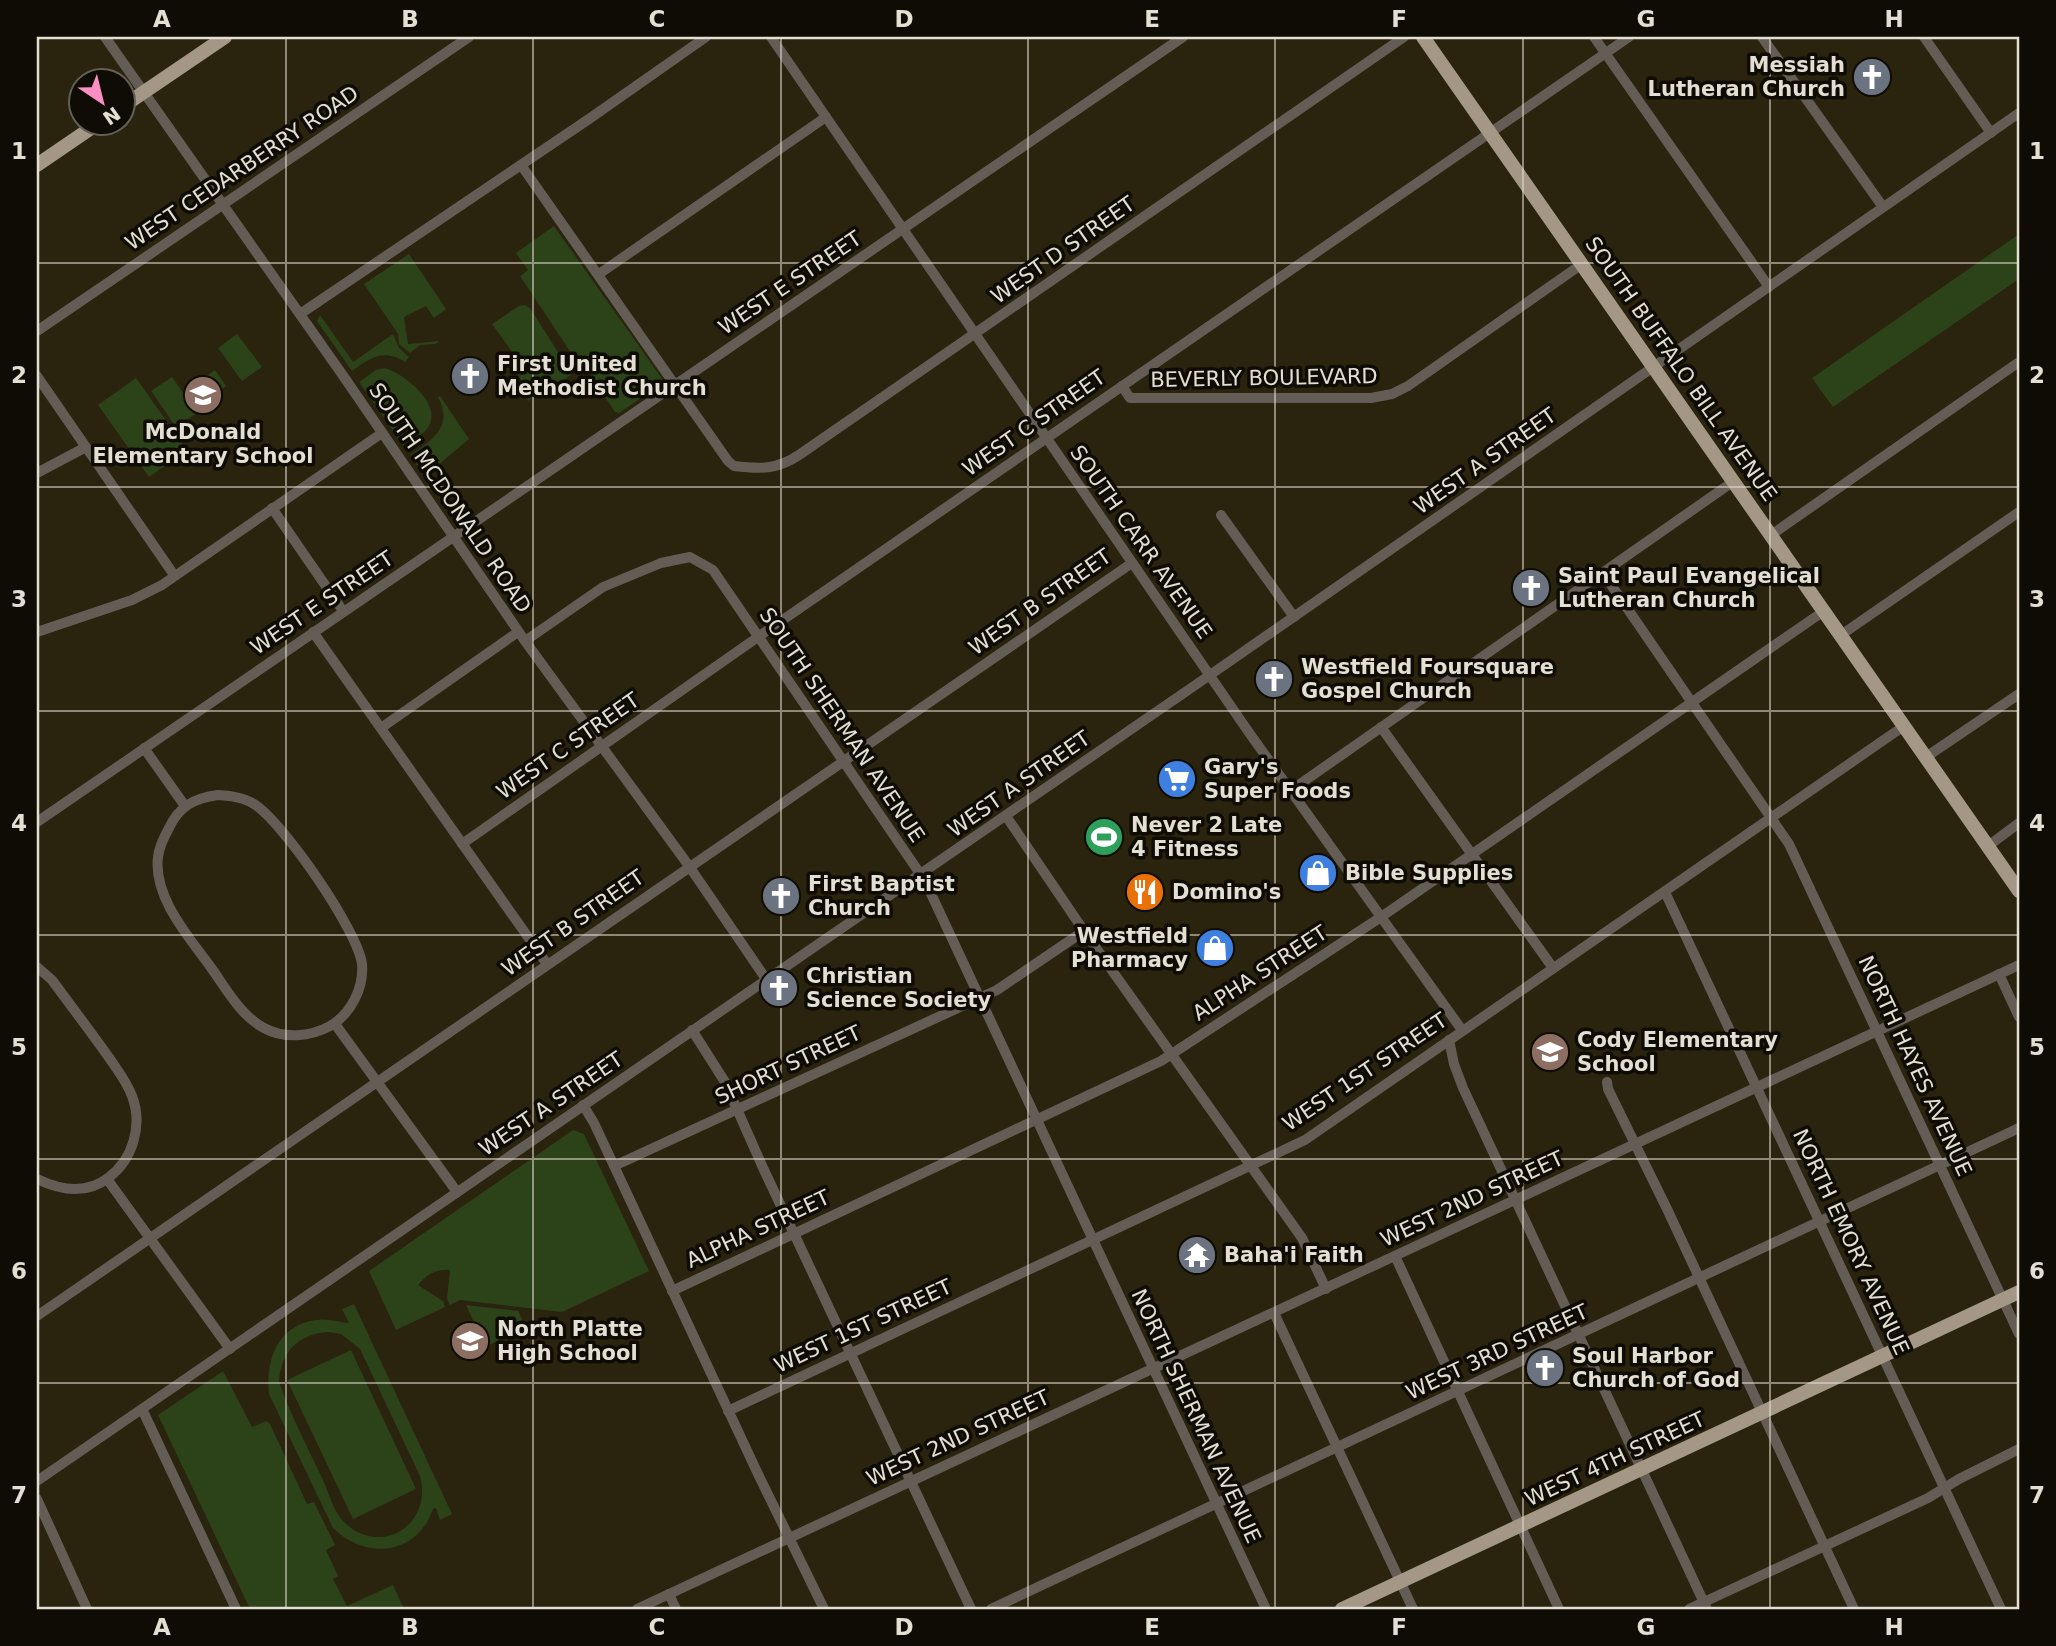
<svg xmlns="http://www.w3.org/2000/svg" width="2056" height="1646" font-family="'DejaVu Sans',sans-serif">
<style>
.green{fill:#2c4219;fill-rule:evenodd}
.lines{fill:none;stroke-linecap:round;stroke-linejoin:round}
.minor{stroke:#645d55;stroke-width:10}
.major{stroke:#a59785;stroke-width:14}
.grid{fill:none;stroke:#e3dfd2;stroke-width:2;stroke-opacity:0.55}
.labels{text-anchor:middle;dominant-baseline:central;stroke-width:7;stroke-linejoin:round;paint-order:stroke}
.poi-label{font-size:21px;font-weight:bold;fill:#e3dfd2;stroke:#0f0c05;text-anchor:start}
.street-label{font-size:21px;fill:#e3dfd2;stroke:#0f0c05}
.neatline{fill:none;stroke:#e3dfd2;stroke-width:2.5}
.grid-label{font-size:23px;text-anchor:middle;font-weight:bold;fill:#e3dfd2}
</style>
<rect width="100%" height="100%" fill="#2a230e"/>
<g class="green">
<path d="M554,226l109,154 -1,4 -43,29 -4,-1 -31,-46 -3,2 -61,-92 8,-6 -12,-17z"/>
<path d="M2019,234v45l-186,128 -21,-29z"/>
<path d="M409,254l37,55 -12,9 -8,-12 -22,11 4,27 32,-3 -5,3 -15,1 -10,8 -11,-9 -1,-10 -34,-50z"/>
<path d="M525,305l5,3 42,66 -30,21 -3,-2 -11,8 -12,-15 6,-5 -16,-22 7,-6 -21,-29 27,-18z"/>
<path d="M320,315l33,47 40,-28 6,14 10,9 -4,5c-21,-14 -35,-4 -53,9l-35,-50z"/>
<path d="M237,334l25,33 -20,14 -24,-33z"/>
<path d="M385,368c18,5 55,34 45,56 -4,10 -18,16 -26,22l-45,-64 17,-12z"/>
<path d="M215,370l11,16 -26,18 -11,-16z"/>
<path d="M172,377l25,36 -21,14 -25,-36z"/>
<path d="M136,378l51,72 -38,27 -51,-72z"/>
<path d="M440,396l29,43 -44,37 -15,-21c22,-15 44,-28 28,-58z"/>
<path d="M573,1130l11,4 65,137 -87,41 -102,-12 -10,5 -3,-6 3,-29c-13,-2 -24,5 -32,15l25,16 2,6 -49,23 -27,-59z"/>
<path d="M354,1304l98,210 -12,6 -4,-12 -3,1c-16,47 -68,51 -100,19l-64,-134c-4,-34 9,-69 47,-74 12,-2 22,2 33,3l-7,-14zM328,1332l13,2 19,15 60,127c13,49 -39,81 -75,47 -11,-10 -16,-29 -22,-43 -15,-32 -32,-64 -44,-98 2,-30 19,-48 49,-50z"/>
<path d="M466,1305l52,6 8,16 -41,20z"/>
<path d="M351,1350l65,139 -63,30 -66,-139z"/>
<path d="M223,1371l29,56 14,-6 4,3 37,80 7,-2 21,43 -9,5 12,26 -5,3 14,27 46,-21 11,24h-154l-92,-194z"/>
</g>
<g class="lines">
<g class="minor">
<path d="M105,37l239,340 181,264 164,225 77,113"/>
<path d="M771,37l479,697 212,296"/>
<path d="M1594,37l175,250"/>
<path d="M1762,37l121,170"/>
<path d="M1924,37l67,96"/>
<path d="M521,165l207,296 6,5c25,3 43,4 65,-11l605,-418"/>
<path d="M599,274l227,-157"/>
<path d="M300,314l289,-195 117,-82"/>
<path d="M37,331l432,-294"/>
<path d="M37,376l137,199"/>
<path d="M1122,386l8,12h241l21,-4 16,-8 174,-122"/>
<path d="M37,473l49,-26"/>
<path d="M272,508l71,103"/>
<path d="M1221,515l73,102"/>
<path d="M1771,535l248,-173"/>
<path d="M1603,573l186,271 230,490"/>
<path d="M37,632l95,-32 30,-15 220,-152"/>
<path d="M313,632l234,332"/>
<path d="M1841,635l178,-123"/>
<path d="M525,641l78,-54 58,-24 29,-6 23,13 212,311 341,728"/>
<path d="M1381,727l172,241"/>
<path d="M381,728l137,-96"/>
<path d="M144,748l41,58"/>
<path d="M1926,757l93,-63"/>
<path d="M1290,791l444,-310"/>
<path d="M218,795c12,1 25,2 36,9 29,18 104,127 108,160 2,24 -11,50 -32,62 -20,11 -46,13 -66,2 -23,-12 -37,-38 -52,-59 -22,-31 -59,-71 -54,-112 1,-10 6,-20 11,-29 10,-22 26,-30 49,-33z"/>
<path d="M1006,816l78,115 218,307 24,51"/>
<path d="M37,822l1146,-785"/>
<path d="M462,844l296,-207 871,-600"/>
<path d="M1988,846l31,-23"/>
<path d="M1665,892l336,717"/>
<path d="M37,967l15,13c19,26 39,52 58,79 8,12 17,23 22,37 11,29 1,64 -24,82 -22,17 -48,12 -71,1"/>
<path d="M1999,974l20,43"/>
<path d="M335,1024l122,168"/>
<path d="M692,1030l33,52 39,88 207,439"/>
<path d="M1449,1040l5,24 9,24 244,521"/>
<path d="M1607,1082l1,7 60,122 186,398"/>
<path d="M583,1105l11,18 164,351 66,135"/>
<path d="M614,1166l383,-176 87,-59"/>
<path d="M107,1179l123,170"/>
<path d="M1395,1256l164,353"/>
<path d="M672,1291l489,-230 220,-144 443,-306"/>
<path d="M1274,1313l139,296"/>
<path d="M37,1316l1095,-753"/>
<path d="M142,1409l94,200"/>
<path d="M728,1411l577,-271 599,-414"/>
<path d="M37,1481l1173,-806 809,-562"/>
<path d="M37,1499l50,110"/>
<path d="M669,1594l7,15"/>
<path d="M637,1609l1382,-644"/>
<path d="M991,1609l1028,-481"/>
<path d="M1689,1609l239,-111 31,-19 60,-30"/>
</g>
<g class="major">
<path d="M1423,37l596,854"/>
<path d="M122,107l103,-70"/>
<path d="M37,165l63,-43"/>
<path d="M1342,1609l677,-317"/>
</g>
</g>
<path class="grid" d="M286,37v1572M533,37v1572M781,37v1572M1028,37v1572M1275,37v1572M1523,37v1572M1770,37v1572M37,263h1982M37,487h1982M37,711h1982M37,935h1982M37,1159h1982M37,1383h1982"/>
<defs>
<g id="church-disc" transform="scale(2.0125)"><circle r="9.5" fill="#6b7280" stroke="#0f0c05"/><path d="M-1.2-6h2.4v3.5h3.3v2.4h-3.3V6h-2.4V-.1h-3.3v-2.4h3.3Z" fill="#fff"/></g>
<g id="school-disc" transform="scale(2.0125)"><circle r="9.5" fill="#8d6e63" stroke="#0f0c05"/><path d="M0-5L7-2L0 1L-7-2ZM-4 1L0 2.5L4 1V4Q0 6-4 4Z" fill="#fff"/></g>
<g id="supermarket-disc" transform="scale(2.0125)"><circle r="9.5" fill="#3f7fe0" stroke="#0f0c05"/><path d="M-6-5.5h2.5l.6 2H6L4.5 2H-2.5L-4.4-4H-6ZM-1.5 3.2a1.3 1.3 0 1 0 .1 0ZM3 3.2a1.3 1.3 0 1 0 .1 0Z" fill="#fff"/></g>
<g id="stadium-disc" transform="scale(2.0125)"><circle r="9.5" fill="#2e9e5b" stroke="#0f0c05"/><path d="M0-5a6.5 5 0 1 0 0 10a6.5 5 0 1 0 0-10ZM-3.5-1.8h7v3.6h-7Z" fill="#fff"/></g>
<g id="shop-disc" transform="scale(2.0125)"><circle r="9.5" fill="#3f7fe0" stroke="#0f0c05"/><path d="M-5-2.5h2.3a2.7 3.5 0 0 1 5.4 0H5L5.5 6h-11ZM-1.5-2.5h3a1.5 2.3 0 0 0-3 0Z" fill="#fff"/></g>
<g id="restaurant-disc" transform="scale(2.0125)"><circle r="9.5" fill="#e8710a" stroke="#0f0c05"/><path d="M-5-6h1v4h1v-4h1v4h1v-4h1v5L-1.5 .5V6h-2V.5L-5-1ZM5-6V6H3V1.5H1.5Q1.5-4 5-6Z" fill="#fff"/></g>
<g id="temple-disc" transform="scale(2.0125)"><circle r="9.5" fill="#6b7280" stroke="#0f0c05"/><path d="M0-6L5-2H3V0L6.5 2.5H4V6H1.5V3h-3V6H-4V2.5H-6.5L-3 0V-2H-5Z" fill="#fff"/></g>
</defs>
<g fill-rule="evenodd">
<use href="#church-disc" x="1872" y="77"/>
<use href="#church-disc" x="470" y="376"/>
<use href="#school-disc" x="203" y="395"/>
<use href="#church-disc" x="1531" y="588"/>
<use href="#church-disc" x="1274" y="679"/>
<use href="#supermarket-disc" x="1177" y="779"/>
<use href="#stadium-disc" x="1104" y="837"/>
<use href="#shop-disc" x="1318" y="873"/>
<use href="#restaurant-disc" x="1145" y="892"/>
<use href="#church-disc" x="781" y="896"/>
<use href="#shop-disc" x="1215" y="948"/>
<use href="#church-disc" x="779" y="988"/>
<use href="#school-disc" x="1550" y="1052"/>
<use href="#temple-disc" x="1197" y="1255"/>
<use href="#school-disc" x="470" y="1341"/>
<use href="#church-disc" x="1545" y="1368"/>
</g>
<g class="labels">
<g class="poi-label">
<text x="1845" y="65" text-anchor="end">Messiah<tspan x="1845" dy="24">Lutheran Church</tspan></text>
<text x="497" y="364">First United<tspan x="497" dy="24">Methodist Church</tspan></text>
<text x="203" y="432" text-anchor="middle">McDonald<tspan x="203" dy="24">Elementary School</tspan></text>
<text x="1558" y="576">Saint Paul Evangelical<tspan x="1558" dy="24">Lutheran Church</tspan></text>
<text x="1301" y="667">Westfield Foursquare<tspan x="1301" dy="24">Gospel Church</tspan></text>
<text x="1204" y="767">Gary's<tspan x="1204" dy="24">Super Foods</tspan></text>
<text x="1131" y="825">Never 2 Late<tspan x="1131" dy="24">4 Fitness</tspan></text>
<text x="1345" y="873">Bible Supplies</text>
<text x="808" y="884">First Baptist<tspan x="808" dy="24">Church</tspan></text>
<text x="1172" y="892">Domino's</text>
<text x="1188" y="936" text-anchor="end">Westfield<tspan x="1188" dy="24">Pharmacy</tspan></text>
<text x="806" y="976">Christian<tspan x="806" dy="24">Science Society</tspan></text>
<text x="1577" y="1040">Cody Elementary<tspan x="1577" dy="24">School</tspan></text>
<text x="1224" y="1255">Baha'i Faith</text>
<text x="497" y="1329">North Platte<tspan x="497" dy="24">High School</tspan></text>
<text x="1572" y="1356">Soul Harbor<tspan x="1572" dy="24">Church of God</tspan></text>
</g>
<g class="street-label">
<text transform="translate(242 168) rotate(-34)">WEST CEDARBERRY ROAD</text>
<text transform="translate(1063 250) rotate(-35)">WEST D STREET</text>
<text transform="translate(790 283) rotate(-34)">WEST E STREET</text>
<text transform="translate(1681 369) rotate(55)">SOUTH BUFFALO BILL AVENUE</text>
<text transform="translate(1264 378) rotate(-1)">BEVERLY BOULEVARD</text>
<text transform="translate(1034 423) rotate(-35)">WEST C STREET</text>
<text transform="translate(1485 461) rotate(-35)">WEST A STREET</text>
<text transform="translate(450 498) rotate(56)">SOUTH MCDONALD ROAD</text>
<text transform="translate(1141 542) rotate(55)">SOUTH CARR AVENUE</text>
<text transform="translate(1040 602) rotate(-35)">WEST B STREET</text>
<text transform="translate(322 603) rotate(-34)">WEST E STREET</text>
<text transform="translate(842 725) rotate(56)">SOUTH SHERMAN AVENUE</text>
<text transform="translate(568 746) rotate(-35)">WEST C STREET</text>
<text transform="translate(1019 784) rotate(-35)">WEST A STREET</text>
<text transform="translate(573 923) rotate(-35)">WEST B STREET</text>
<text transform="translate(1260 973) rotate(-33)">ALPHA STREET</text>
<text transform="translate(788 1065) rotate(-25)">SHORT STREET</text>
<text transform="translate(1915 1066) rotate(65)">NORTH HAYES AVENUE</text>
<text transform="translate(1365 1072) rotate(-34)">WEST 1ST STREET</text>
<text transform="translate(551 1104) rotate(-34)">WEST A STREET</text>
<text transform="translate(1472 1199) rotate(-25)">WEST 2ND STREET</text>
<text transform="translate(758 1229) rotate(-25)">ALPHA STREET</text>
<text transform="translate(1851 1242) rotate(65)">NORTH EMORY AVENUE</text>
<text transform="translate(863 1326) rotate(-25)">WEST 1ST STREET</text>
<text transform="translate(1497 1352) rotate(-25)">WEST 3RD STREET</text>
<text transform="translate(1196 1416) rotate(65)">NORTH SHERMAN AVENUE</text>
<text transform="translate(958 1438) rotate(-25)">WEST 2ND STREET</text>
<text transform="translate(1615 1459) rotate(-25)">WEST 4TH STREET</text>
</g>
</g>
<rect width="2056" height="1646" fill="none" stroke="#0f0c05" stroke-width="77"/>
<g transform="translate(102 102) rotate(145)"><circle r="33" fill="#0f0c05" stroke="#646057" stroke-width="2"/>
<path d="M0-5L12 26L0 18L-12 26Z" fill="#fb8fc4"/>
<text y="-10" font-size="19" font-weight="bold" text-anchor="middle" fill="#e3dfd2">N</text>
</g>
<rect x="38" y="38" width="1980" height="1570" class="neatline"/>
<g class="grid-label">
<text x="162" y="27">A</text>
<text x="410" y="27">B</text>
<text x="657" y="27">C</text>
<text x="904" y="27">D</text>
<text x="1152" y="27">E</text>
<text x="1399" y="27">F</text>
<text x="1646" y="27">G</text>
<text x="1894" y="27">H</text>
<text x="19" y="159">1</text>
<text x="2037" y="159">1</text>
<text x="19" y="383">2</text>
<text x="2037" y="383">2</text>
<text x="19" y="607">3</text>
<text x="2037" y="607">3</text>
<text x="19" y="831">4</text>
<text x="2037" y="831">4</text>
<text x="19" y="1055">5</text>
<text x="2037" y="1055">5</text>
<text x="19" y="1279">6</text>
<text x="2037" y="1279">6</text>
<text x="19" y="1503">7</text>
<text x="2037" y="1503">7</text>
<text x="162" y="1635">A</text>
<text x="410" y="1635">B</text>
<text x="657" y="1635">C</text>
<text x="904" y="1635">D</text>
<text x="1152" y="1635">E</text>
<text x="1399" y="1635">F</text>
<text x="1646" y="1635">G</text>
<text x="1894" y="1635">H</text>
</g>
</svg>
